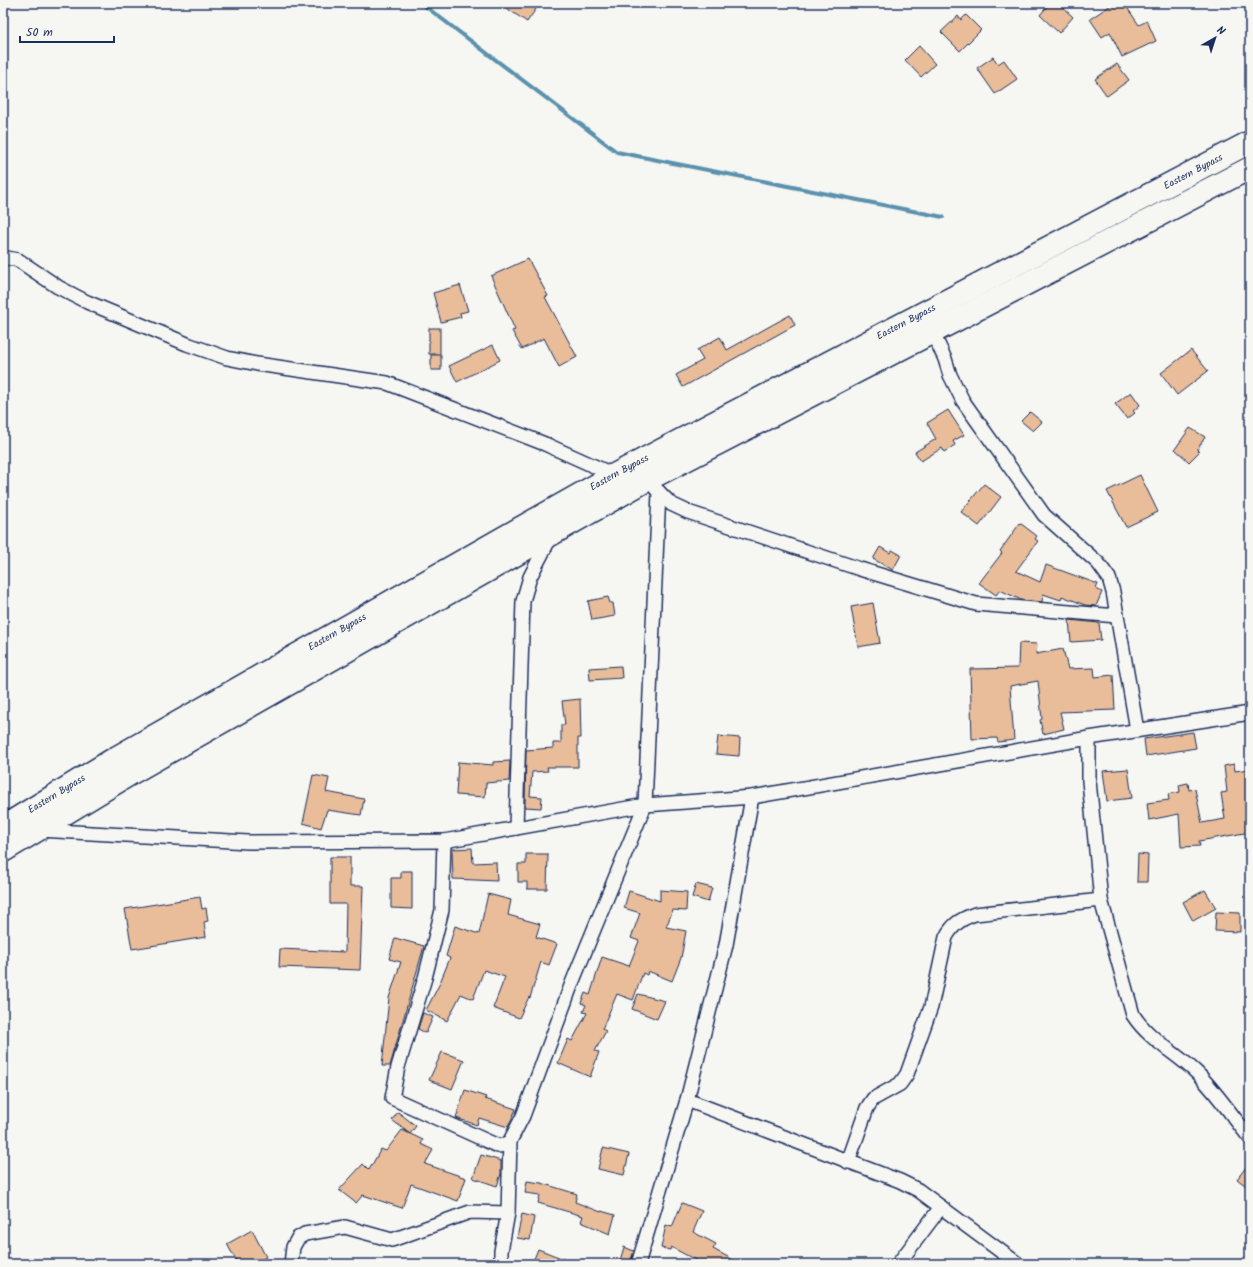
<svg xmlns="http://www.w3.org/2000/svg" width="1253" height="1267" font-family="Kalam,sans-serif">
<style>
.lines{fill:none;stroke-linecap:round;stroke-linejoin:round}
.stream{stroke:#5a91ad;stroke-width:4}
.building{fill:#e9bd99;stroke:#1b2f5e}
.street-casing{stroke:#1b2f5e;stroke-width:16}
.highway-casing{stroke:#1b2f5e;stroke-width:25}
.street{stroke:#f6f6f2;stroke-width:13}
.highway{stroke:#f6f6f2;stroke-width:22}
.labels{text-anchor:middle;dominant-baseline:central;stroke-width:3;stroke-linejoin:round;paint-order:stroke}
.street-label{font-size:10px;fill:#1b2f5e;stroke:#f6f6f2}
</style>
<rect width="100%" height="100%" fill="#f6f6f2"/>
<filter id="ink" filterUnits="userSpaceOnUse"><feTurbulence type="fractalNoise" baseFrequency=".025" numOctaves="2"/><feDisplacementMap in="SourceGraphic" scale="8" xChannelSelector="R" yChannelSelector="G"/><feConvolveMatrix kernelMatrix="1 2 1 2 8 2 1 2 1" color-interpolation-filters="sRGB"/></filter>
<g filter="url(#ink)">
<g class="lines">
<path class="stream" d="M421,3l196,149 326,65"/>
</g>
<g class="building">
<path d="M499,3h41l-13,19z"/>
<path d="M1050,3h8l15,14 -14,16 -19,-18z"/>
<path d="M1114,3h10l15,22 8,-4 9,20 -34,16 -12,-25 -8,5 -12,-18z"/>
<path d="M966,15l15,15 -21,21 -19,-19 17,-16 3,4z"/>
<path d="M919,46l16,18 -14,13 -16,-17z"/>
<path d="M993,57l5,7 6,-4 13,19 -22,15 -18,-26z"/>
<path d="M1117,64l12,16 -22,16 -12,-17z"/>
<path d="M528,259l20,37 -3,1 32,60 -18,10 -15,-29 -22,11 -10,-18 3,-1 -24,-54z"/>
<path d="M460,285l8,26 -8,2 1,4 -20,5 -8,-29z"/>
<path d="M790,315l5,10 -112,62 -7,-12 27,-15 -6,-10 23,-13 7,13z"/>
<rect x="429" y="328" width="11" height="26"/>
<path d="M493,345l7,15 -43,22 -8,-16z"/>
<path d="M1191,350l17,21 -31,24 -16,-22z"/>
<rect x="431" y="355" width="10" height="15"/>
<path d="M1131,392l9,13 -7,6 2,2 -8,6 -12,-15z"/>
<path d="M948,410l16,25 -11,6 2,4 -11,7 -2,-4 -21,13 -6,-9 21,-13 -9,-16z"/>
<path d="M1030,412l12,10 -9,9 -12,-10z"/>
<path d="M1190,428l15,9 -8,13 2,2 -10,10 -14,-13z"/>
<path d="M1140,475l18,37 -32,15 -19,-36z"/>
<path d="M984,484l17,13 -22,29 -18,-14z"/>
<path d="M1020,523l17,13 -2,3 3,2 -22,30 24,11 6,-17 52,19 -2,5 6,3 -6,14 -11,-1 -23,-9 -1,4 -18,-6 -1,8 -21,-2 -21,-10 -4,5 -17,-12 23,-30 -2,-2z"/>
<path d="M880,547l10,6 2,-3 9,5 -8,15 -20,-11z"/>
<path d="M608,597l2,6h3l2,13 -23,4 -4,-19z"/>
<path d="M873,603l7,40 -22,4 -7,-40z"/>
<path d="M1069,620l30,3 2,17 -30,2z"/>
<path d="M1019,643l18,1 -1,10 27,-5 5,20 26,-1 1,9 18,-2 2,35 -55,2 4,17 -21,5 -3,-14 2,-1 -4,-38 -28,5 4,54 -16,2 -1,-4 -25,1 -2,-70 48,-1z"/>
<path d="M621,666l1,12 -32,2 -1,-12z"/>
<path d="M580,699l1,39h-3v29h-31l1,4 -16,1 -2,24 12,1 -1,11 -16,-1 1,-57 27,-2v-5h8v-18h4l-3,-24z"/>
<path d="M1193,732l3,16 -50,8 -2,-17z"/>
<path d="M718,736l22,2 -1,18 -23,-2z"/>
<path d="M510,761l-1,20 -23,2 -1,14 -29,-2 2,-33 35,3v-3z"/>
<path d="M1234,764l1,7 14,-2 1,10h-3l3,17v36l-51,9 1,5 -19,1 -2,-33 -30,6 -2,-17 22,-3 -1,-6 12,-2 -1,-7 9,-2 1,7 6,-1 7,34 23,-4 -4,-26 6,-1 -3,-26z"/>
<path d="M1128,769l4,29 -25,3 -4,-30z"/>
<path d="M313,775l16,3 -3,14 38,7 -3,16 -34,-5 -6,18 -18,-5z"/>
<path d="M472,848l1,15 23,-1 1,19 -44,-2 -1,-30z"/>
<path d="M526,854h22l-1,35h-20v-7h-9v-18h8z"/>
<path d="M1138,854l10,1 -1,27h-10z"/>
<path d="M330,857h20v29h13l-3,84 -81,-3 1,-18 65,3 1,-48h-16z"/>
<path d="M401,871h11v38l-21,-1v-30h10z"/>
<path d="M696,884l16,4 -4,14 -16,-5z"/>
<path d="M660,890l27,2 -1,19 -13,-1 -7,17 20,4 -5,27 -9,23 -24,-10 -1,4 -4,-2 -10,27 -16,-6 -15,35 4,2 -11,20 4,1 -9,25 -32,-14 10,-24 4,2 15,-28 -4,-1 3,-7 -5,-2 4,-10 5,2 12,-38 27,9 10,-25 -8,-3 9,-25 -16,-5 5,-17 31,10z"/>
<path d="M1205,890l11,18 -23,13 -10,-19z"/>
<path d="M488,894l23,6 -3,15 32,9 -4,13 21,7 -8,21 -8,-3 -11,36 -1,-1 -10,21 -26,-10 12,-31 -21,-7 -11,29 -12,-5 -14,27 -21,-11 13,-25 11,-27 -4,-2 9,-30 24,8z"/>
<path d="M200,897l2,12 4,-1 2,13 -4,1 2,15 -74,12 -7,-40z"/>
<path d="M1216,912l24,1v19l-25,-1z"/>
<path d="M395,938l29,8 -34,120h-8l7,-68 12,-36 -12,-3z"/>
<path d="M638,994l27,7 -8,18 -25,-10z"/>
<path d="M423,1013l10,4 -7,16 -8,-4z"/>
<path d="M442,1052l22,8 -12,29 -23,-9z"/>
<path d="M465,1090l21,7 -1,2 31,10 -8,18 -29,-9 -2,7 -21,-7z"/>
<path d="M398,1112l18,14 -6,8 -18,-14z"/>
<path d="M402,1130l21,10 -2,4 12,6 -8,14 41,14 -8,23 -47,-17 -9,24 -39,-13 -7,8 -17,-13 24,-26 6,6 12,-21 5,2z"/>
<path d="M603,1148l26,6 -5,21 -26,-6z"/>
<path d="M481,1155l20,6v13l-4,12 -24,-8z"/>
<path d="M1250,1162v27l-13,-10z"/>
<path d="M527,1181l14,2 36,11 -2,8 26,10v-1l14,4 -5,19 -29,-12 2,-6 -45,-13 2,-8 -15,-2z"/>
<path d="M682,1203l20,8 -9,21 23,12 -3,5 28,15h-38l-32,-17 -1,3 -9,-2 5,-23 6,2z"/>
<path d="M522,1214l12,3 -4,23 -13,-2z"/>
<path d="M252,1230l14,27 -12,7h-16l-11,-20z"/>
<path d="M624,1247l10,4 -1,3 -4,10h-10z"/>
<path d="M538,1249l36,14v1h-42z"/>
</g>
<g class="lines">
<g class="street-casing">
<g id="street">
<path d="M3,260l4,-2 11,2 40,27 29,15 100,42 40,14 30,6 130,19 158,61 69,31"/>
<path d="M933,333l12,26 5,16 13,26 81,114 54,48 11,15 4,14 24,138"/>
<path d="M655,488l16,16 17,8 172,57 116,35 141,12"/>
<path d="M1089,738v43l12,119 32,115c17,26 44,38 65,59 19,19 35,43 52,64"/>
<path d="M516,828l7,-227 7,-24 21,-41"/>
<path d="M39,830l209,12 196,-1 201,-36 107,-8 337,-59 161,-25"/>
<path d="M444,841l-2,69 -17,68 -27,89 -6,31 106,48 8,-1 4,-4 13,-25 49,-133 73,-178 14,-313"/>
<path d="M687,1100l213,81 18,9 100,74"/>
<path d="M848,1162l19,-54 6,-9 27,-15 7,-10 24,-67 15,-70c7,-13 15,-18 29,-23l126,-14"/>
<path d="M291,1264l2,-17 5,-9 7,-4 40,-7 47,13 78,-28 38,1"/>
<path d="M501,1264v-13l7,-38 2,-72"/>
<path d="M638,1264l49,-164 39,-155 26,-148"/>
<path d="M898,1264l43,-57"/>
</g>
</g>
<g class="highway-casing">
<g id="highway">
<path id="s1" d="M3,827l114,-70 497,-282 636,-333"/>
<path d="M3,851l127,-77 517,-294 603,-312"/>
</g>
</g>
<use href="#street" class="street"/>
<use href="#highway" class="highway"/>
</g>
</g>
<g class="labels">
<g class="street-label">
<text stroke="none"><textPath href="#s1" startOffset="1359">Eastern Bypass</textPath></text>
<text stroke="none"><textPath href="#s1" startOffset="1035">Eastern Bypass</textPath></text>
<text stroke="none"><textPath href="#s1" startOffset="711">Eastern Bypass</textPath></text>
<text stroke="none"><textPath href="#s1" startOffset="387">Eastern Bypass</textPath></text>
<text stroke="none"><textPath href="#s1" startOffset="63">Eastern Bypass</textPath></text>
</g>
</g>
<rect width="1253" height="1267" fill="none" stroke="#f6f6f2" stroke-width="16"/>
<rect x="8" y="8" width="1237" height="1251" fill="none" stroke="#1b2f5e" stroke-width="1.5" filter="url(#ink)"/>
<g transform="translate(1215 38) rotate(39)" stroke="#f6f6f2" stroke-width="3" paint-order="stroke">
<path d="M0-3L7 15L0 10L-7 15Z" fill="#1b2f5e"/>
<text y="-6" font-size="11" font-weight="bold" text-anchor="middle" fill="#1b2f5e">N</text>
</g>
<path d="M20 36v6h94v-6" fill="none" stroke="#1b2f5e" stroke-width="2"/>
<text x="26" y="36" font-size="12" fill="#1b2f5e" stroke="#f6f6f2" stroke-width="3" paint-order="stroke">50 m</text>
</svg>
